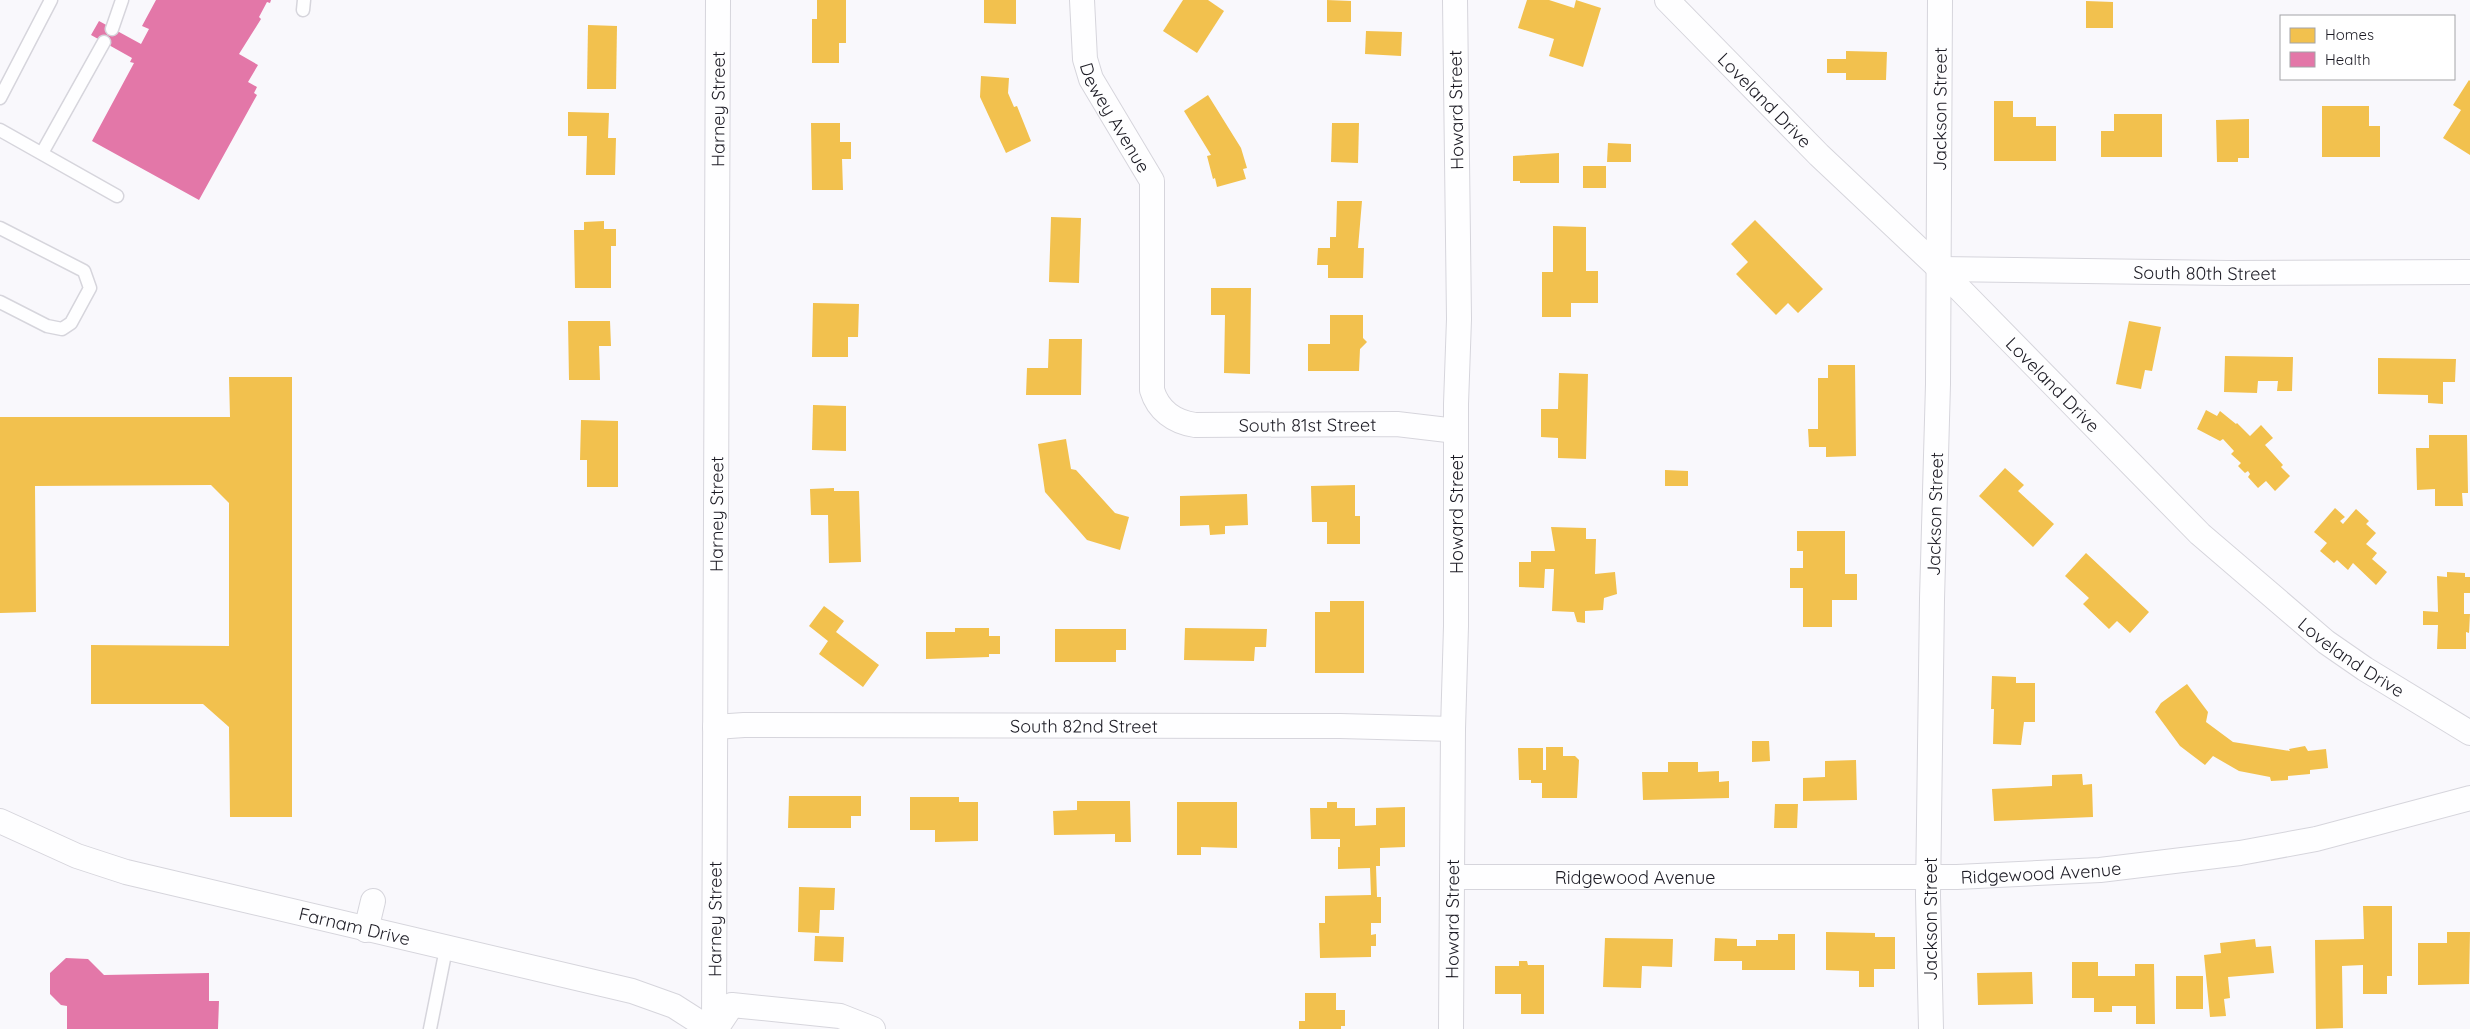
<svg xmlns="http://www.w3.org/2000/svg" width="2470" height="1029" font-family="Quicksand,sans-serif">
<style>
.homes{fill:#f2c14e}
.health{fill:#e377a8}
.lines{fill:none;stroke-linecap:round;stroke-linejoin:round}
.lane-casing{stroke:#d6d5dc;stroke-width:15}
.street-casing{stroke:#d6d5dc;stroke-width:26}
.lane{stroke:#fefeff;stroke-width:12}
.street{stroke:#fefeff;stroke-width:24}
.labels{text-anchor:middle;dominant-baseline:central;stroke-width:5;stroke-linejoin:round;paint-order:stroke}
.street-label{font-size:18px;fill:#1c1b24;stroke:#fff}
</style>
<rect width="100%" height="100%" fill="#f9f8fc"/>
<g class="homes">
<path d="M817,0h29v43h-7v20h-27v-44h5z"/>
<path d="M984,0h32v24l-32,-1z"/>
<path d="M1183,0h25l16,11 -27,42 -34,-22z"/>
<path d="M1327,0l24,1v21h-24z"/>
<path d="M1527,0h22l25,8 2,-8 25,8 -18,59 -34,-11 5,-17 -36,-11z"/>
<path d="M2086,1l27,1v26h-27z"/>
<path d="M588,25l29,1 -1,63h-29z"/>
<path d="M1366,31l36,1 -1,24 -36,-2z"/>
<path d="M1846,51l41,1 -1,28h-40v-7h-19v-14h19z"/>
<path d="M981,76l28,2 -1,15 6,14 3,-1 14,35 -25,12 -26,-56z"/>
<path d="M2469,80l1,1v74l-27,-17 18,-28 -8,-5z"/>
<path d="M1208,95l33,53 6,20 -4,1 3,10 -29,8 -2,-9 -2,1 -6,-23 4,-1 -27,-44z"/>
<path d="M1994,101h19v16h23v9h20v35h-62z"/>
<path d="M2322,106h47v20h11v31h-58z"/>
<path d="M568,112l41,1 -1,25h8l-1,37h-29l1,-39h-19z"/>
<path d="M2114,114h48v43h-61v-26h13z"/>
<path d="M2249,119v39h-11v4h-21l-1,-42z"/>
<path d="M811,123h29v19h11v17h-9l1,31h-31z"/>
<path d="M1332,123h27l-1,40 -27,-1z"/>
<path d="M1608,143l23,1v18h-24z"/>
<path d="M1559,153v30h-39v-2h-7v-25z"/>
<rect x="1583" y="166" width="23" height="22"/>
<path d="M1337,201h25l-4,47h6l-1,30h-35v-13h-11l1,-17h12v-11h6z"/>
<path d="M1051,217l30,1 -2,65 -30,-1z"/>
<path d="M1755,220l68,69 -25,24 -10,-10 -12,12 -40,-41 12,-12 -17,-18z"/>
<path d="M604,221v8h12v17h-5v42h-36l-1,-58h10v-8z"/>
<path d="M1553,226l33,1v44h12v32h-27v14h-29v-45h11z"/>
<path d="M1211,288h40l-1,86 -26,-1 1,-58h-14z"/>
<path d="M813,303l46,1 -1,33h-10v20h-36z"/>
<path d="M1330,315h33v23l4,4 -7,7 -1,22h-51v-27h22z"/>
<path d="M568,321h42l1,25h-12l1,34h-31z"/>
<path d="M2129,321l32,6 -9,44 -7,-1 -4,19 -25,-5z"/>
<path d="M1049,339h33l-1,56h-55l1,-27h21z"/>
<path d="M2225,356l68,1 -1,34h-15l1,-10h-20l-1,12 -33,-1z"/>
<path d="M2378,358l78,1 -1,23h-12v22l-15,-1v-8l-50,-1z"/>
<path d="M1828,365h27l1,91 -30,1v-10h-17l-1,-18h10v-51h10z"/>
<path d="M1559,373l29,1 -2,85 -28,-1v-20l-17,-1v-28h17z"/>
<path d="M229,377h63v440h-62l-1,-90 -26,-23h-112v-59l138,1v-143l-18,-18 -176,1 1,126 -36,1v-196h230z"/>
<path d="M813,405l33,1v45l-34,-1z"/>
<path d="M2206,410l11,6 3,-5 16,13 1,-1 13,13 11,-11 12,13 -8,7 18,20 -2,2 9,9 -15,15 -9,-10 -8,7 -10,-11 2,-3 -2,-3 -3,2 -7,-7 3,-3 -10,-9 3,-3 -11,-12 -3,2 -23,-12z"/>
<path d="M581,420l37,1v66h-31v-27h-7z"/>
<path d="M2429,435h38l1,58h-6l1,13h-28v-17l-18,1 -1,-42h13z"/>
<path d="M1066,439l5,30 5,1 39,43 14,4 -9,33 -33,-10 -42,-48 -7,-48z"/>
<path d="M2005,468l19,17 -6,6 36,33 -21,23 -54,-51z"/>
<path d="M1665,470l23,1v15h-23z"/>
<path d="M1355,485v31h5v28h-33v-22h-15l-1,-36z"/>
<path d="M834,488v3h25l2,71 -32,1 -1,-48h-17l-1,-26z"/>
<path d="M1247,494l1,31 -23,1v8l-15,1 -1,-10 -29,1v-30z"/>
<path d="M2335,508l10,9 -5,4 3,3 13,-15 13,12 -3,3 10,9 -10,11 11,9 -5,6 15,13 -11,13 -23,-22 -5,7 -11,-10 -3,3 -14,-12 7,-8 -13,-11z"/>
<path d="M1551,527l35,1v11h10l-1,35 20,-2 2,22 -13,4 -1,12 -18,1v12l-8,-1 -3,-10 -22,-1 2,-42h-9l-1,19 -25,-1v-25h12v-11h24z"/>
<path d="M1797,531h48v43h12v26h-25v27h-29v-39h-13v-20h13v-17h-6z"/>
<path d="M2086,553l63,59 -19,21 -13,-12 -8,8 -26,-25 6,-6 -24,-22z"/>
<path d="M2447,572l18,1v4h5v16h-6v21h6l-1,19 -3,-1v17h-29l1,-24h-15v-14l15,1 -1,-36 10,1z"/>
<path d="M1330,601h34v72h-49v-61h15z"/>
<path d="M824,606l20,15 -8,11 43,33 -16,22 -44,-33 9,-13 -19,-15z"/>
<path d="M955,628h34v8h11v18h-11v3l-63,2v-27h29z"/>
<path d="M1185,628l82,1 -1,18h-11l-1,14 -70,-1z"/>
<path d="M1055,629h71v21h-10v12h-61z"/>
<path d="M1992,676l24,1v6h19v39h-11l-3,23 -28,-1 1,-35h-3z"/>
<path d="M2187,684l21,28 -2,10 27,20 57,9 -1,-2 16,-3 3,5 18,-2 2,19 -18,2v4l-22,2v4l-17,1 -1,-4 -31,-6 -26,-15 -8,9 -25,-19 -25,-34 6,-9z"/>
<path d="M1752,741h17l1,20 -18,1z"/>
<path d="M1546,747h17v9h12l4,4 -2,38h-35v-15h-11v-3h-12l-1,-32h25v22h3z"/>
<path d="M1856,760l1,40 -54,1v-23l22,-1v-16z"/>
<path d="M1668,762h30v10l21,-1v11l10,-1v17l-86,2 -1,-28h26z"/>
<path d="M2082,774l1,11 9,-1 1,33 -99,4 -2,-32 60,-3v-11z"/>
<path d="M789,796h72v20h-10v12h-63z"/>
<path d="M910,797h49v5h19v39l-43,1v-12h-25z"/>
<path d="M1077,801h53l1,41h-16v-8l-61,1 -1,-24 24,-1z"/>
<path d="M1177,802h60v46l-36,-1v8h-24z"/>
<path d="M1327,802h10v6h18v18l21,-1v-17l29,-1v40l-25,1v18h-4l1,31h4v26h-10v12l5,-1v12h-5v11l-51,1 -1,-35h6v-27l46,-1 -1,-27 -32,1v-22h2v-8h-29l-1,-31h17z"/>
<path d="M1775,804h23l-1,24h-23z"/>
<path d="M799,887l36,1 -1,22h-14l-1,23 -21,-1z"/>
<path d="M2363,906h29v70h-5v18h-24v-29l-21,1 1,62 -27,1 -1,-89 49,-1z"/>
<path d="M1826,932l49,1v4h20v32h-21v18h-15v-16l-33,-1z"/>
<path d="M2447,932h23l-1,52 -51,1v-42h29z"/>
<path d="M1778,934h17v36h-53v-9h-28l1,-23 22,1v7h19v-6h22z"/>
<path d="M815,936l29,1 -1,25 -29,-1z"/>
<path d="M1605,938l68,1 -1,28 -30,-1 -1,22 -38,-1z"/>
<path d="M2255,939l1,8 15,-1 3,27 -46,4 2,21 -6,1 2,17 -16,1 -6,-62 17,-2 -1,-10z"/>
<path d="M1519,961h8l1,4h16v49h-23v-20h-26v-28h24z"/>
<path d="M2072,962h26v14h37v-12h19l1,60h-19v-18h-24v6h-18v-14h-22z"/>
<path d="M2032,972l1,32 -55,1 -1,-32z"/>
<rect x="2176" y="976" width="27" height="33"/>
<path d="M1305,993h31v17h9v16h-4v3h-42v-8h6z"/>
</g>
<g class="health">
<path d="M156,0h115l-1,3 -3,-1 -8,15 2,2 -22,35 19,11 -10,17 9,5 -3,6 3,2 -58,105 -107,-59 42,-78 -4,-1 2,-4 -41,-23 8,-14 42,23 8,-15 -7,-3z"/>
<path d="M66,958l22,1 16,16 105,-2v28h10l-1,28h-151v-23l-6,-1 -11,-11v-21z"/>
</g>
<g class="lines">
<g class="lane-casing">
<g id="lane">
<path d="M303,10l1,-10"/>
<path d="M112,29l10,-29"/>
<path d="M0,98l51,-98"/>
<path d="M0,130l117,66"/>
<path d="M42,153l62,-111"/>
<path d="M0,228l84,43 6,17 -19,35 -9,6 -15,-3 -47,-24"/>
<path d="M430,1029l16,-80"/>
</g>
</g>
<g class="street-casing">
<g id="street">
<path id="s1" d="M1082,0l3,59 6,20 61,102v209c6,20 22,32 43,35l202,-1 59,7"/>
<path id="s2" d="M1667,0l152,155 121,114 260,265 126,108 39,27 105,64"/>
<path id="s3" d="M1940,269l288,4 242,-1"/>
<path id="s4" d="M715,727l29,-2 596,1 113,3"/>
<path id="s5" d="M0,821l77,35 49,16 506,119 42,15 36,23"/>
<path id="s6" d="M1453,877h504l143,-7 140,-17 76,-14 154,-41"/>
<path d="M366,930l7,-29"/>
<path id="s7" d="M714,1029l4,-1029"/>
<path d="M716,1029l16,-24 108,11 33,13"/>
<path id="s8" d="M1451,1029l2,-300 3,-103v-222l3,-85 -4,-319"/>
<path id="s9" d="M1931,1029l-3,-133 4,-297 6,-215 2,-384"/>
</g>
</g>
<use href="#lane" class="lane"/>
<use href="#street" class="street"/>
</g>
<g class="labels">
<g class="street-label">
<text stroke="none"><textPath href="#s2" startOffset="140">Loveland Drive</textPath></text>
<text stroke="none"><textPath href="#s7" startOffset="920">Harney Street</textPath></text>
<text transform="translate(1456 110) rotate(-91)">Howard Street</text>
<text stroke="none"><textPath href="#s9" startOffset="920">Jackson Street</textPath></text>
<text stroke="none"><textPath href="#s1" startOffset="125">Dewey Avenue</textPath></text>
<text stroke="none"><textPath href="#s3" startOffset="265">South 80th Street</textPath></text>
<text stroke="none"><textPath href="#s2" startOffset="545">Loveland Drive</textPath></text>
<text stroke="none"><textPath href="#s1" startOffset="579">South 81st Street</textPath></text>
<text stroke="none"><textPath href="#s7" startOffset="515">Harney Street</textPath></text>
<text transform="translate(1456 514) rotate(-90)">Howard Street</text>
<text stroke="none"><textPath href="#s9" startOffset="515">Jackson Street</textPath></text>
<text stroke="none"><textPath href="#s2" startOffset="950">Loveland Drive</textPath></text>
<text stroke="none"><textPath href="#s4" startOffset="369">South 82nd Street</textPath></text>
<text stroke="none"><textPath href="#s6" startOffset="588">Ridgewood Avenue</textPath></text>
<text stroke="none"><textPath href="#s6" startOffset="182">Ridgewood Avenue</textPath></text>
<text stroke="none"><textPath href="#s7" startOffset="110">Harney Street</textPath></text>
<text stroke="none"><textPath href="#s8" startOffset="110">Howard Street</textPath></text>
<text transform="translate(1930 919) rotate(-90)">Jackson Street</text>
<text stroke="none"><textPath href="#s5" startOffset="371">Farnam Drive</textPath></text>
</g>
</g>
<rect x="2280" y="15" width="175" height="65" fill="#ffffff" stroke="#a4a4a7"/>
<rect x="2290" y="28" width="25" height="15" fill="#f2c14e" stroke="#a4a4a7"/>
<text x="2325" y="40" font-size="15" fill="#1c1b24">Homes</text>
<rect x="2290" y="52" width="25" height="15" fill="#e377a8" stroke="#a4a4a7"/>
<text x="2325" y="65" font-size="15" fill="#1c1b24">Health</text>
</svg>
